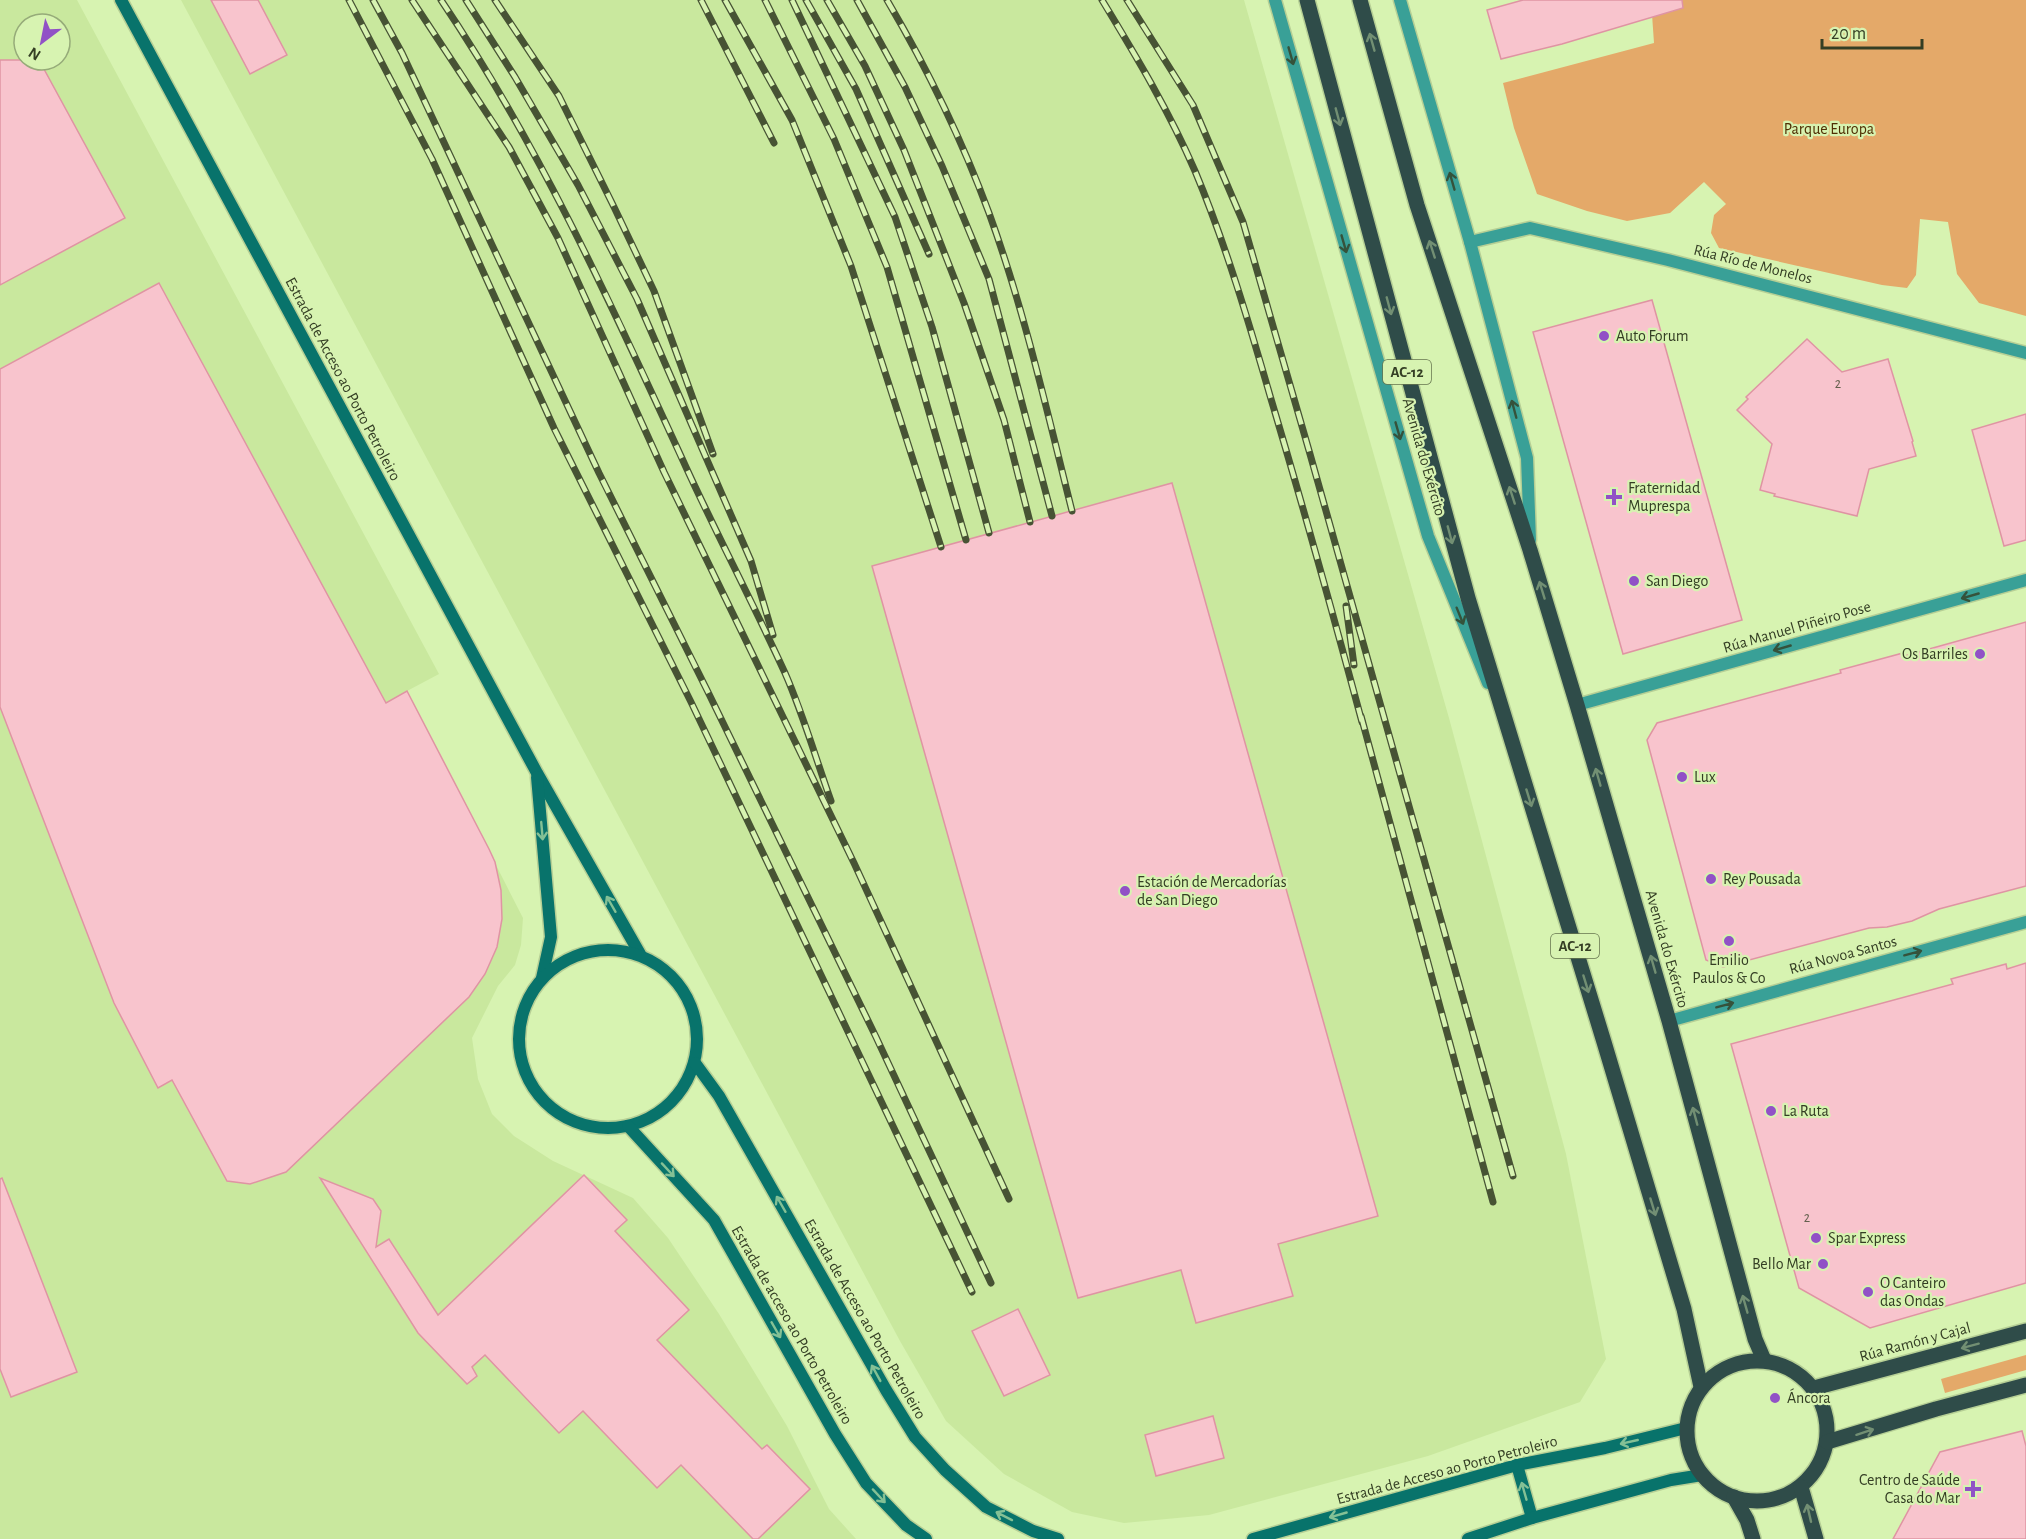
<svg xmlns="http://www.w3.org/2000/svg" width="2026" height="1539" font-family="'Alegreya Sans',sans-serif">
<style>
.built{fill:#c9e89e;fill-rule:evenodd}
.green{fill:#e4a969}
.building{fill:#f8c4cd;stroke:#df94a3;stroke-width:1.5}
.lines{fill:none;stroke-linecap:round;stroke-linejoin:round}
.minor-casing{stroke:#b6cf95;stroke-width:15}
.secondary-casing{stroke:#b6cf95;stroke-width:15}
.primary-casing{stroke:#b6cf95;stroke-width:18}
.minor{stroke:#39a097;stroke-width:12}
.secondary{stroke:#08736b;stroke-width:12}
.primary{stroke:#2f4c49;stroke-width:15}
.rail-casing{stroke:#475334;stroke-width:7}
.rail{stroke:#d7f3b1;stroke-width:4.5;stroke-dasharray:14;stroke-linecap:butt}
.oneway{stroke:#728f73}
.oneway2{stroke:#35523b}
.oneway3{stroke:#84c095}
.poi-dot{fill:#9151c6;stroke:#d7f3b1;stroke-width:2}
.labels{text-anchor:middle;dominant-baseline:central;stroke-width:4.5;stroke-linejoin:round;paint-order:stroke}
.number-label{font-size:14px;fill:#65604e}
.shield{fill:#d7f3b1;stroke:#65744e;stroke-width:1.5}
.shield-label{font-size:15px;font-weight:bold;fill:#343e24}
.park-label{font-size:16px;fill:#4f2e03;stroke:#d7f3b1}
.street-label{font-size:16px;fill:#343e24;stroke:#d7f3b1}
.poi-label{font-size:16px;fill:#343e24;stroke:#d7f3b1;text-anchor:start}
</style>
<rect width="100%" height="100%" fill="#d7f3b1"/>
<g class="built">
<path d="M0,0h77l362,674 -32,17 116,227 -2,27 -6,20 -17,21 -26,52 6,41 14,35 22,22 39,25 80,37 35,40 51,76 68,112 42,83 27,30h-856zM24,24h36v36h-36z"/>
<path d="M181,0h1063l205,718 117,436 40,205 -26,43 -152,54 -219,59 -85,8 -52,-11 -68,-38 -58,-53 -46,-80z"/>
</g>
<g class="green">
<path d="M1651,0h375v316l-47,-13 -22,-29 -9,-52 -28,-3 -4,56 -9,13 -25,-3 -163,-37 -8,-15 3,-18 12,-11 -22,-22 -34,31 -43,8 -40,-10 -50,-17 -23,-66 -11,-45 151,-40z"/>
<path d="M2026,1355v15l-81,23 -4,-14z"/>
</g>
<g class="building">
<path d="M211,0h47l29,55 -37,19z"/>
<path d="M1523,0h159l1,8 -121,36 -61,15 -14,-49z"/>
<path d="M0,60h39l86,158 -125,67z"/>
<path d="M159,283l227,420 21,-12 82,158 6,13 6,28 1,29 -5,28 -12,27 -16,23 -183,175 -36,12 -23,-3 -55,-101 -14,8 -44,-85 -114,-296v-338z"/>
<path d="M1652,300l90,320 -119,34 -90,-322z"/>
<path d="M1807,339l35,33 46,-13 25,82 -1,1 4,14 -47,13 -12,47 -83,-20 1,-2 -15,-4 12,-46 -35,-34 11,-11 -2,-2z"/>
<path d="M2026,414v126l-22,6 -32,-116z"/>
<path d="M1172,483l206,733 -100,28 15,52 -97,27 -15,-53 -103,28 -206,-732z"/>
<path d="M2026,622v264l-87,23 -27,12 -25,6 -18,1 -146,39 -17,-7 -59,-220 10,-17 184,-50 -1,-3 63,-17 1,3z"/>
<path d="M2026,963v320l-156,45 -71,-40 -68,-244 222,-60 -2,-5 55,-15 1,5z"/>
<path d="M584,1175l43,45 -12,11 74,79 -32,30 105,109 5,-4 43,44 -52,50h-5l-72,-74 -24,23 -74,-77 -24,22 -74,-78 -13,12 5,9 -10,8 -49,-51 -98,-155 53,21 8,12 -5,36 13,-8 49,76z"/>
<path d="M2,1178l75,194 -66,25 -11,-28v-190z"/>
<path d="M1018,1309l32,66 -46,21 -32,-65z"/>
<path d="M1213,1416l11,42 -68,18 -11,-41z"/>
<path d="M2022,1431l4,15v93h-133l47,-87z"/>
</g>
<g class="lines">
<g class="minor-casing">
<g id="minor">
<path d="M1275,0l153,536 60,147"/>
<path d="M1400,0l70,242 57,216 3,82"/>
<path d="M1470,242l60,-14 138,32 358,93"/>
<path d="M1577,705l449,-125"/>
<path d="M1669,1021l357,-99"/>
</g>
</g>
<g class="secondary-casing">
<g id="secondary">
<path d="M121,0l416,773 103,181"/>
<path d="M537,777l14,160 -9,41"/>
<circle cx="608" cy="1039" r="89"/>
<path d="M695,1063l24,33 167,294 29,47 30,33 41,37 47,24 25,8"/>
<path d="M628,1126l86,94 121,214 31,49 40,42 20,14"/>
<path d="M1517,1465l15,53"/>
<path d="M1253,1539l264,-74 88,-17 81,-20"/>
<path d="M1468,1539l64,-21 139,-38 31,-5"/>
</g>
</g>
<g class="primary-casing">
<g id="primary">
<path d="M1307,0l161,598 136,444 80,267 17,78"/>
<path d="M1360,0l57,205 113,345 47,155 92,316 86,318 9,21"/>
<circle cx="1757" cy="1431" r="70"/>
<path d="M1814,1388l212,-57"/>
<path d="M1827,1442l109,-33 90,-24"/>
<path d="M1801,1487l15,52"/>
<path d="M1734,1497l13,23 6,19"/>
</g>
</g>
<use href="#minor" class="minor"/>
<use href="#secondary" class="secondary"/>
<use href="#primary" class="primary"/>
<g class="rail-casing">
<g id="rail">
<path d="M349,0l83,159 122,269 137,274 281,590"/>
<path d="M373,0l29,53 197,420 109,219 168,345 115,246"/>
<path d="M412,0l97,147 49,91 106,234 190,391 155,336"/>
<path d="M441,0c98,145 171,306 244,465 32,70 68,138 100,208 18,41 31,86 46,128"/>
<path d="M466,0l49,77 63,108 59,114 114,262 22,74"/>
<path d="M495,0l64,96 55,111 40,84 59,163"/>
<path d="M701,0l73,143"/>
<path d="M725,0l67,120 59,146 90,281"/>
<path d="M765,0l69,139 53,128 79,273"/>
<path d="M792,0l103,217 37,110 57,206"/>
<path d="M806,0l50,89 73,165"/>
<path d="M827,0l38,66 39,84 60,153 40,117 26,102"/>
<path d="M857,0l48,87 37,79 47,113 63,237"/>
<path d="M887,0c40,68 75,140 102,213 35,96 58,198 83,298"/>
<path d="M1102,0c34,56 67,111 93,171 31,74 54,152 76,228 32,107 62,215 91,323"/>
<path d="M1127,0l66,105 50,117 67,232 203,722"/>
<path d="M1346,606l8,59"/>
<path d="M1361,716l132,486"/>
</g>
</g>
<use href="#rail" class="rail"/>
</g>
<defs><path id="oneway-shaft" d="M-6 0H5M1.5-3L5.5 0L1.5 3" fill="none" stroke-width="1.6" stroke-linecap="round" stroke-linejoin="round" transform="scale(1.5)"/></defs>
<g class="oneway">
<use href="#oneway-shaft" transform="translate(1372 42) rotate(-106)"/>
<use href="#oneway-shaft" transform="translate(1338 117) rotate(75)"/>
<use href="#oneway-shaft" transform="translate(1432 249) rotate(-108)"/>
<use href="#oneway-shaft" transform="translate(1389 306) rotate(75)"/>
<use href="#oneway-shaft" transform="translate(1512 495) rotate(-108)"/>
<use href="#oneway-shaft" transform="translate(1450 535) rotate(75)"/>
<use href="#oneway-shaft" transform="translate(1542 590) rotate(-107)"/>
<use href="#oneway-shaft" transform="translate(1598 777) rotate(-106)"/>
<use href="#oneway-shaft" transform="translate(1529 798) rotate(73)"/>
<use href="#oneway-shaft" transform="translate(1653 964) rotate(-106)"/>
<use href="#oneway-shaft" transform="translate(1586 984) rotate(73)"/>
<use href="#oneway-shaft" transform="translate(1695 1116) rotate(-105)"/>
<use href="#oneway-shaft" transform="translate(1653 1207) rotate(73)"/>
<use href="#oneway-shaft" transform="translate(1745 1304) rotate(-106)"/>
<use href="#oneway-shaft" transform="translate(1970 1346) rotate(165)"/>
<use href="#oneway-shaft" transform="translate(1865 1432) rotate(-18)"/>
<use href="#oneway-shaft" transform="translate(1809 1513) rotate(-103)"/>
</g>
<g class="oneway2">
<use href="#oneway-shaft" transform="translate(1291 56) rotate(74)"/>
<use href="#oneway-shaft" transform="translate(1452 181) rotate(-106)"/>
<use href="#oneway-shaft" transform="translate(1344 244) rotate(74)"/>
<use href="#oneway-shaft" transform="translate(1514 409) rotate(-105)"/>
<use href="#oneway-shaft" transform="translate(1398 431) rotate(74)"/>
<use href="#oneway-shaft" transform="translate(1970 596) rotate(164)"/>
<use href="#oneway-shaft" transform="translate(1460 616) rotate(68)"/>
<use href="#oneway-shaft" transform="translate(1782 648) rotate(164)"/>
<use href="#oneway-shaft" transform="translate(1913 953) rotate(-15)"/>
<use href="#oneway-shaft" transform="translate(1725 1005) rotate(-15)"/>
</g>
<g class="oneway3">
<use href="#oneway-shaft" transform="translate(542 831) rotate(85)"/>
<use href="#oneway-shaft" transform="translate(611 904) rotate(-120)"/>
<use href="#oneway-shaft" transform="translate(668 1170) rotate(47)"/>
<use href="#oneway-shaft" transform="translate(781 1204) rotate(-120)"/>
<use href="#oneway-shaft" transform="translate(776 1330) rotate(60)"/>
<use href="#oneway-shaft" transform="translate(876 1373) rotate(-119)"/>
<use href="#oneway-shaft" transform="translate(1629 1442) rotate(167)"/>
<use href="#oneway-shaft" transform="translate(1524 1491) rotate(-106)"/>
<use href="#oneway-shaft" transform="translate(879 1496) rotate(47)"/>
<use href="#oneway-shaft" transform="translate(1338 1515) rotate(164)"/>
<use href="#oneway-shaft" transform="translate(1004 1516) rotate(-153)"/>
</g>
<g class="poi-dot">
<circle cx="1604" cy="336" r="6"/>
<path d="M1611 488h6v6h6v6h-6v6h-6v-6h-6v-6h6z"/>
<circle cx="1634" cy="581" r="6"/>
<circle cx="1980" cy="654" r="6"/>
<circle cx="1682" cy="777" r="6"/>
<circle cx="1711" cy="879" r="6"/>
<circle cx="1125" cy="891" r="6"/>
<circle cx="1729" cy="941" r="6"/>
<circle cx="1771" cy="1111" r="6"/>
<circle cx="1816" cy="1238" r="6"/>
<circle cx="1823" cy="1264" r="6"/>
<circle cx="1868" cy="1292" r="6"/>
<circle cx="1775" cy="1398" r="6"/>
<path d="M1970 1480h6v6h6v6h-6v6h-6v-6h-6v-6h6z"/>
</g>
<g class="labels">
<g class="number-label">
<text x="1838" y="384">2</text>
<text x="1807" y="1218">2</text>
</g>
<g class="shield">
<rect x="1383" y="360" width="48" height="24" rx="4.5"/>
<rect x="1551" y="934" width="48" height="24" rx="4.5"/>
</g>
<g class="shield-label">
<text x="1407" y="372">AC-12</text>
<text x="1575" y="946">AC-12</text>
</g>
<g class="park-label">
<text x="1829" y="129">Parque Europa</text>
</g>
<g class="street-label">
<text transform="translate(1753 264) rotate(14)">Rúa Río de Monelos</text>
<text transform="translate(343 379) rotate(62)">Estrada de Acceso ao Porto Petroleiro</text>
<text transform="translate(1424 457) rotate(74)">Avenida do Exército</text>
<text transform="translate(1797 627) rotate(-16)">Rúa Manuel Piñeiro Pose</text>
<text transform="translate(1667 949) rotate(74)">Avenida do Exército</text>
<text transform="translate(1843 955) rotate(-15)">Rúa Novoa Santos</text>
<text transform="translate(865 1319) rotate(60)">Estrada de Acceso ao Porto Petroleiro</text>
<text transform="translate(792 1325) rotate(60)">Estrada de acceso ao Porto Petroleiro</text>
<text transform="translate(1915 1342) rotate(-15)">Rúa Ramón y Cajal</text>
<text transform="translate(1447 1470) rotate(-15)">Estrada de Acceso ao Porto Petroleiro</text>
</g>
<g class="poi-label">
<text x="1616" y="336">Auto Forum</text>
<text x="1628" y="488">Fraternidad<tspan x="1628" dy="18">Muprespa</tspan></text>
<text x="1646" y="581">San Diego</text>
<text x="1968" y="654" text-anchor="end">Os Barriles</text>
<text x="1694" y="777">Lux</text>
<text x="1723" y="879">Rey Pousada</text>
<text x="1137" y="882">Estación de Mercadorías<tspan x="1137" dy="18">de San Diego</tspan></text>
<text x="1729" y="960" text-anchor="middle">Emilio<tspan x="1729" dy="18">Paulos &amp; Co</tspan></text>
<text x="1783" y="1111">La Ruta</text>
<text x="1828" y="1238">Spar Express</text>
<text x="1811" y="1264" text-anchor="end">Bello Mar</text>
<text x="1880" y="1283">O Canteiro<tspan x="1880" dy="18">das Ondas</tspan></text>
<text x="1787" y="1398">Áncora</text>
<text x="1960" y="1480" text-anchor="end">Centro de Saúde<tspan x="1960" dy="18">Casa do Mar</tspan></text>
</g>
</g>
<g transform="translate(42 42) rotate(212)"><circle r="28" fill="#d7f3b1" stroke="#96ab79" stroke-width="1.5"/>
<path d="M0-4.5L10 22L0 15L-10 22Z" fill="#9151c6"/>
<text y="-9" font-size="16" font-weight="bold" text-anchor="middle" fill="#343e24">N</text>
</g>
<path d="M1822 39v9h100v-9" fill="none" stroke="#343e24" stroke-width="3"/>
<text x="1831" y="39" font-size="18" fill="#343e24" stroke="#d7f3b1" stroke-width="4.5" paint-order="stroke">20 m</text>
</svg>
